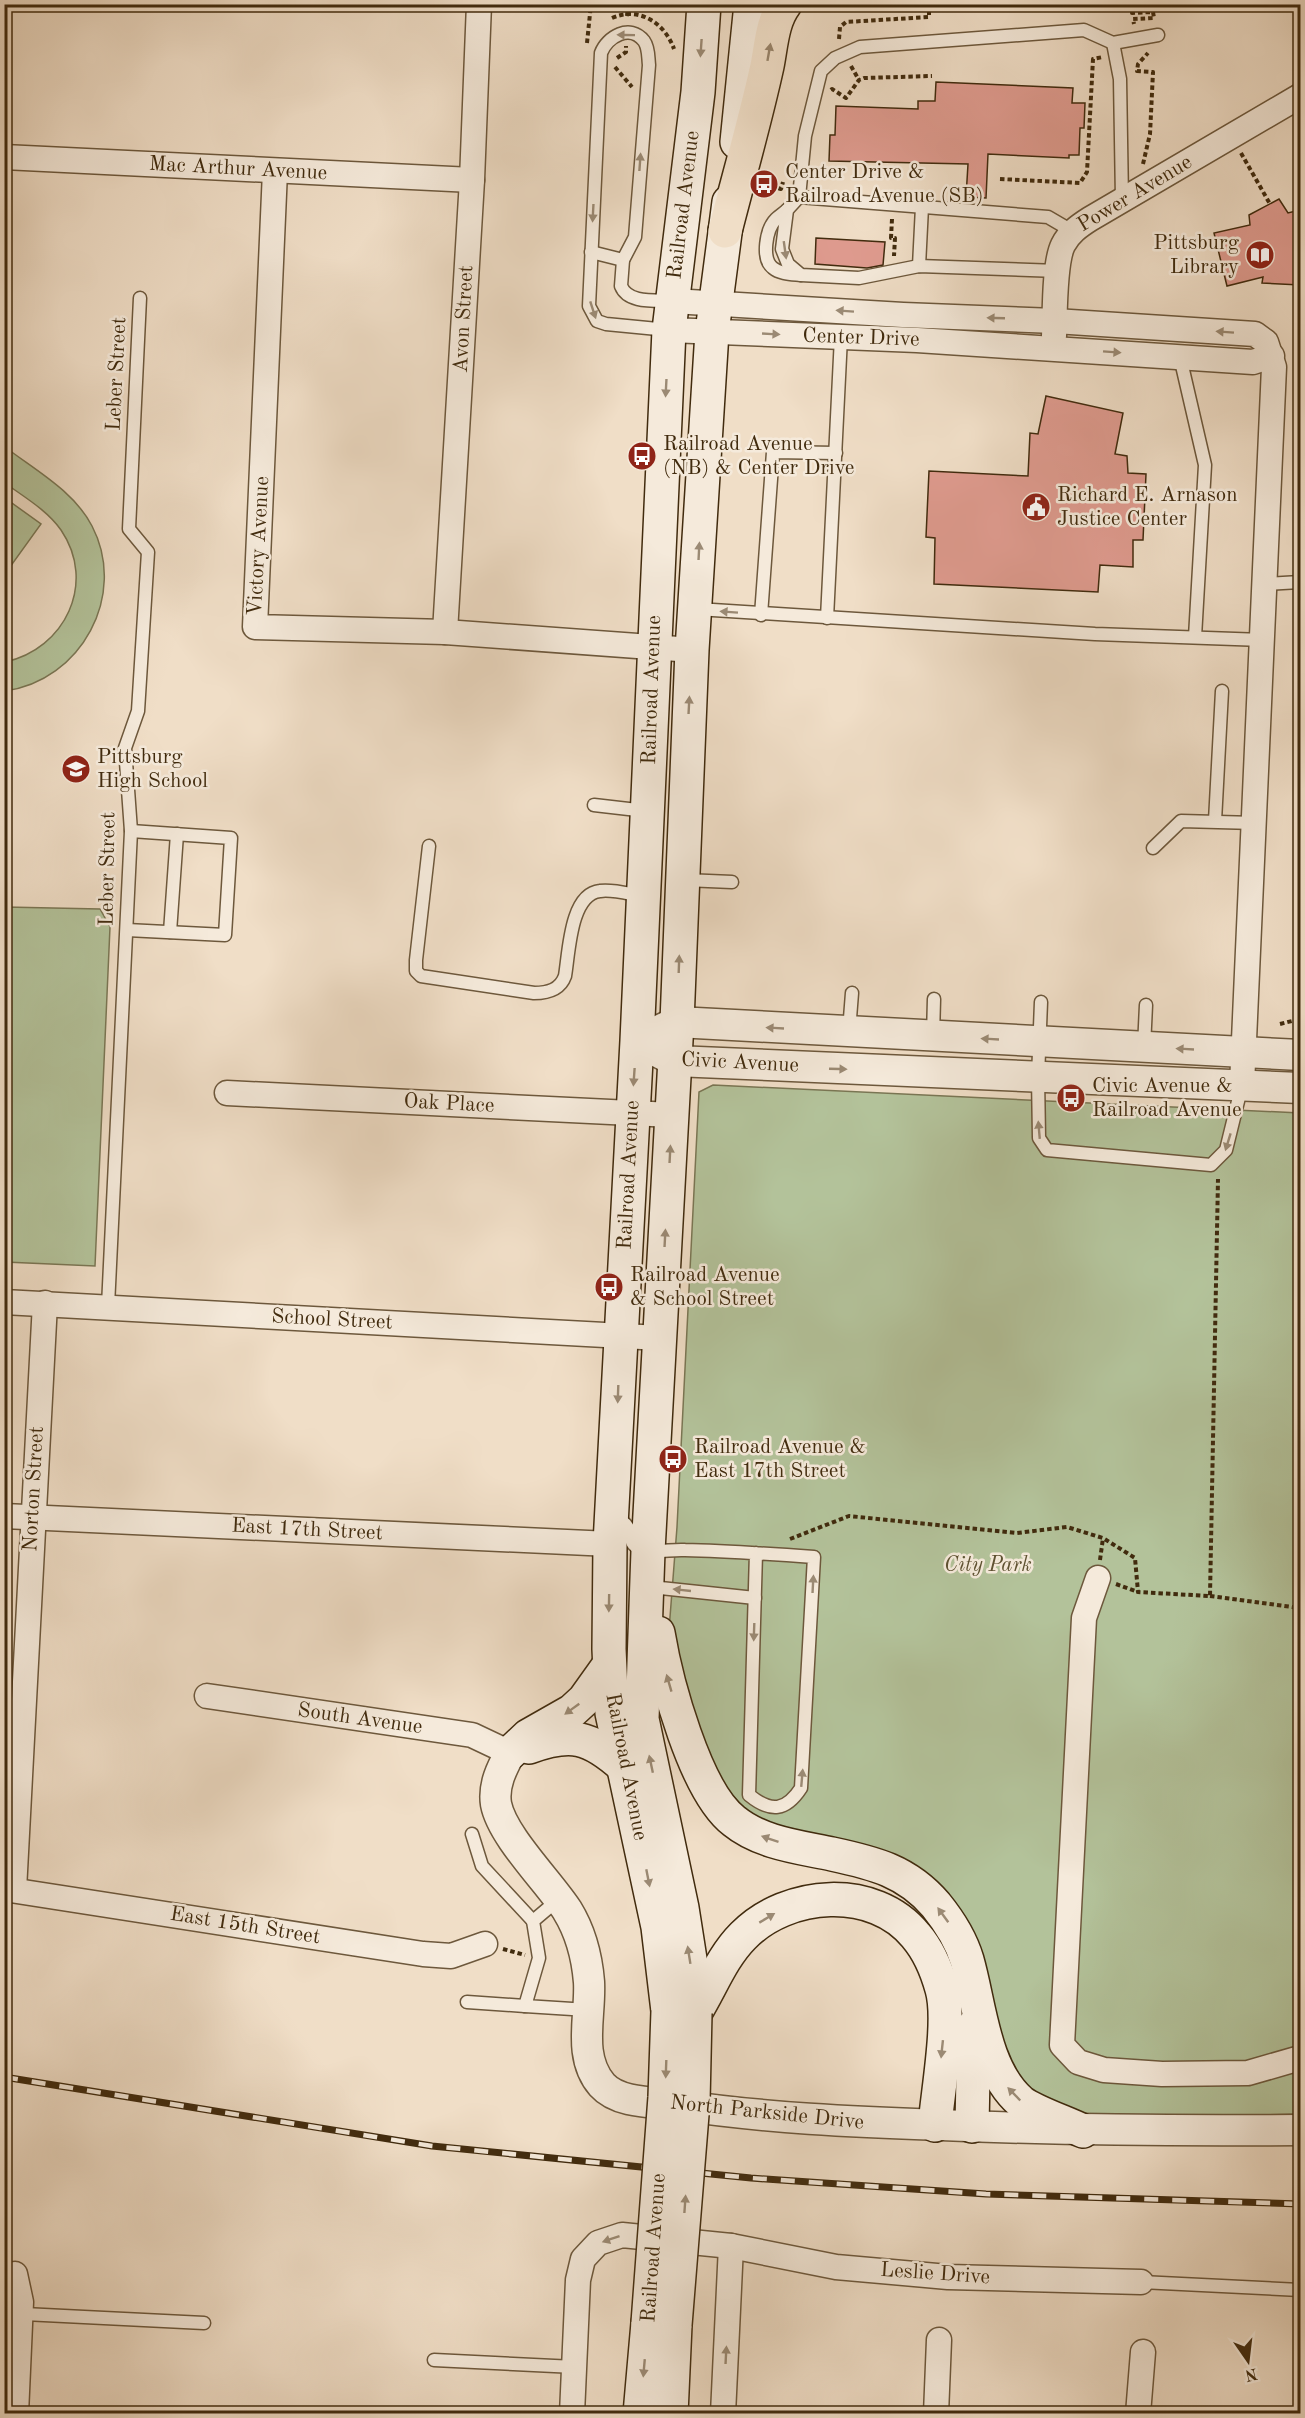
<svg xmlns="http://www.w3.org/2000/svg" width="1305" height="2418" font-family="'Old Standard TT',serif">
<style>
.green{fill:#b3c29a;stroke:#7a7654;stroke-width:1.5}
.building{fill:#df9b8f;stroke:#412b0e;stroke-width:1.5}
.lines{fill:none;stroke-linecap:round;stroke-linejoin:round}
.service-casing{stroke:#6d583c;stroke-width:15}
.minor-casing{stroke:#6d583c;stroke-width:27}
.tertiary-casing{stroke:#6d583c;stroke-width:33}
.secondary-casing{stroke:#412b0e;stroke-width:36}
.motorway-casing{stroke:#412b0e;stroke-width:36}
.path{stroke:#412b0e;stroke-width:4;stroke-dasharray:4.5 3;stroke-linecap:butt}
.service{stroke:#f5eadb;stroke-width:12}
.minor{stroke:#f5eadb;stroke-width:24}
.tertiary{stroke:#f5eadb;stroke-width:30}
.secondary{stroke:#f5eadb;stroke-width:33}
.motorway{stroke:#f0dec7;stroke-width:33}
.rail-casing{stroke:#412b0e;stroke-width:7}
.rail{stroke:#f5eadb;stroke-width:4.5;stroke-dasharray:14;stroke-linecap:butt}
.secondary-bridge-casing{stroke:#412b0e;stroke-width:36;stroke-linecap:butt}
.secondary-bridge{stroke:#f5eadb;stroke-width:33}
.oneway{fill:#9b8a74}
.oneway2{fill:#98846a}
.labels{text-anchor:middle;dominant-baseline:central;stroke-width:5;stroke-linejoin:round;paint-order:stroke}
.street-label{font-size:21px;fill:#412b0e;stroke:#f5eadb}
.poi-label{font-size:21px;fill:#412b0e;stroke:#f5eadb;text-anchor:start}
.park-label{font-size:21px;font-style:italic;fill:#5e5131;stroke:#f5eadb}
</style>
<rect width="100%" height="100%" fill="#f0dec7"/>
<filter id="stains"><feTurbulence type="fractalNoise" baseFrequency=".00333" numOctaves="4"/><feColorMatrix values="0 0 0 0 .2 0 0 0 0 .09 0 0 0 0 .02 0 0 0 .5 -.17"/></filter>
<radialGradient id="worn" r=".72"><stop offset=".6" stop-color="#630" stop-opacity="0"/><stop offset="1" stop-color="#630" stop-opacity=".3"/></radialGradient>
<g class="green">
<path d="M5,447c30,23 69,44 87,79 36,69 -11,155 -87,165v-29c60,-13 92,-79 56,-132 -14,-20 -37,-33 -56,-47z"/>
<path d="M5,498l36,26 -36,50z"/>
<path d="M5,907l95,2 10,18 -15,339 -90,-4z"/>
<path d="M713,1085l587,28v1001l-72,2 -144,-2 -41,-12 -31,-33 -59,-155 -153,-79 -50,-21 -27,-29 -22,-49 -32,-106 8,-103 22,-435z"/>
</g>
<g class="building">
<path d="M936,82l137,6 -1,15h13l-1,25h-4l-1,27h-10v3l-81,-4 -2,44 -20,-1 2,-33 -139,-3 1,-26h5l1,-29 82,3v-8h17z"/>
<path d="M1279,199l9,14 12,-3v75l-38,-2 1,-6 -36,9 -13,-53 36,-8 -1,-10z"/>
<path d="M816,238l69,4 -2,23 -16,3 -52,-4z"/>
<path d="M1046,396l77,17 -8,41 12,2 1,17 18,1 -3,66h-10v27l-33,-2 -2,27 -164,-8 1,-46 -9,-1 3,-66 99,5 2,-43 8,1z"/>
</g>
<g class="lines">
<g class="service-casing">
<g id="service">
<path d="M1113,43l7,36 2,121"/>
<path d="M799,197l-12,13 -5,39 6,15 13,11 58,3 60,-12 139,5"/>
<path d="M787,210c-3,3 -8,6 -11,9 -10,10 -15,40 -3,49 7,6 19,6 28,7"/>
<path d="M1072,231l-24,-14 -249,-20 6,-61 16,-65 14,-13 25,-11 224,-17 29,13 45,-8"/>
<path d="M591,252l32,8"/>
<path d="M919,266l3,-59"/>
<path d="M668,330l-62,-6 -9,-3 -8,-15 12,-253c6,-16 29,-30 43,-12 5,7 4,16 5,24l-14,172 -12,23 -2,26c7,18 35,14 51,15"/>
<path d="M1180,357l25,108 -10,172"/>
<path d="M1266,584l34,-2"/>
<path d="M697,609l398,25 168,6"/>
<path d="M761,615l12,-163 63,1"/>
<path d="M827,618l14,-281"/>
<path d="M594,805l52,6"/>
<path d="M1215,821l7,-130"/>
<path d="M429,846l-13,114v11l5,5 113,17c14,0 26,-3 31,-17 4,-23 5,-82 35,-85 13,-2 29,3 42,5"/>
<path d="M1153,848l28,-27 74,2"/>
<path d="M685,880l47,2"/>
<path d="M127,930l98,5 6,-97 -100,-7"/>
<path d="M170,932l7,-98"/>
<path d="M1041,1002l-3,75 1,61 8,12 164,15 15,-15 16,-65"/>
<path d="M849,1031l3,-38"/>
<path d="M933,1036l1,-37"/>
<path d="M1144,1047l2,-42"/>
<path d="M108,1306l23,-475 -6,-83 13,-37 10,-159 -19,-23 11,-231"/>
<path d="M616,1518c22,9 8,25 23,30 14,6 31,1 46,2 43,1 86,4 129,7l-13,231c-15,23 -30,25 -52,7l7,-242"/>
<path d="M651,1587l104,11"/>
<path d="M472,1834l10,32 51,55"/>
<path d="M559,1899l-26,22 6,37 -14,48 63,4"/>
<path d="M467,2002l58,4"/>
<path d="M1141,2282l159,8"/>
<path d="M4,2313l200,10"/>
<path d="M434,2360l141,7"/>
</g>
</g>
<g class="minor-casing">
<g id="minor">
<path d="M4,157l468,23"/>
<path d="M275,171l-20,456 190,5 247,18"/>
<path d="M673,301l230,14 152,6 200,13 11,8 8,25 -32,718"/>
<path d="M669,330l248,10 336,22 19,-6"/>
<path d="M1054,336c1,-21 0,-73 9,-91 6,-12 16,-19 27,-26l210,-123"/>
<path d="M445,632l27,-452 7,-176"/>
<path d="M227,1093l445,22"/>
<path d="M4,1302l656,36"/>
<path d="M4,1516l606,28"/>
<path d="M1098,1578l-14,40 -22,427 16,17 26,8 58,4 86,-1 52,-15"/>
<path d="M207,1696l265,39 38,18"/>
<path d="M4,1889l419,65 28,2 34,-12"/>
<path d="M14,1890l31,-587"/>
<path d="M15,2274l6,28 -5,112"/>
<path d="M572,2414l6,-134 5,-21 15,-16 24,-8 109,11 105,21 112,10 193,5"/>
<path d="M723,2414l8,-168"/>
<path d="M936,2414l3,-74"/>
<path d="M1138,2414l5,-62"/>
</g>
</g>
<g class="tertiary-casing">
<g id="tertiary">
<path d="M656,1032l21,-10 623,33"/>
<path d="M637,1041l38,20 625,27"/>
<path d="M510,1753c-8,15 -17,32 -14,51 6,32 52,77 71,106 13,21 20,47 22,72 2,34 -12,74 13,103 17,19 53,17 76,20 87,13 175,17 263,20 120,5 239,6 359,5"/>
</g>
</g>
<g class="secondary-casing">
<g id="secondary">
<path d="M737,142l14,-138"/>
<path d="M658,1633c8,48 37,158 76,188 27,22 65,26 98,33 42,9 75,17 104,51 13,16 25,35 31,55 13,45 16,109 54,142 13,10 46,21 62,29"/>
<path d="M529,1747c42,-15 60,-11 94,19"/>
<path d="M510,1753l18,-17 44,-25 12,-11 25,-35"/>
<path d="M668,2011l-10,-84 -46,-214 -3,-64 1,-105 27,-503 32,-711 29,-238 6,-88"/>
<path d="M695,2013l-3,-41 -10,-64 -40,-189 6,-168 29,-529 15,-372 20,-318 17,-130"/>
<path d="M695,2013c16,-26 27,-56 48,-77 44,-45 131,-52 173,0 12,14 21,35 26,53 9,31 -4,101 -7,136"/>
<path d="M972,2126l2,-100"/>
<path d="M640,2414l8,-91"/>
<path d="M671,2414l4,-89"/>
</g>
</g>
<g class="motorway-casing">
<path id="motorway" d="M725,231c14,-55 30,-110 42,-165 4,-20 5,-45 18,-62"/>
</g>
<g class="path">
<path d="M821,4h42"/>
<path d="M1132,4v9l21,-1 1,6 -21,1 1,5"/>
<path d="M627,16l1,-12"/>
<path d="M612,18c27,-12 53,5 62,31"/>
<path d="M839,39l1,-12 6,-5 83,-5v-13"/>
<path d="M587,43l4,-39"/>
<path d="M617,58l9,-6v-6"/>
<path d="M851,66l8,14"/>
<path d="M615,67l17,20"/>
<path d="M831,90l1,-1 14,9 13,-18 5,-2 68,-2"/>
<path d="M1241,153l29,51"/>
<path d="M1143,164l7,-30 3,-62 -16,-1 1,-7 10,-11"/>
<path d="M1000,179l80,4 7,-11 6,-113 10,-2"/>
<path d="M764,184l17,5 2,-7"/>
<path d="M892,219l-1,19h4l-1,18"/>
<path d="M1299,791h1"/>
<path d="M1280,1024l20,-5"/>
<path d="M790,1539l59,-23 168,17 50,-6 36,11 32,20 3,34 72,4 8,-417"/>
<path d="M1100,1560l3,-22"/>
<path d="M1116,1584l22,8"/>
<path d="M1210,1596l90,12"/>
<path d="M503,1949l22,6"/>
</g>
<use href="#service" class="service"/>
<use href="#minor" class="minor"/>
<use href="#tertiary" class="tertiary"/>
<use href="#secondary" class="secondary"/>
<use href="#motorway" class="motorway"/>
<g class="rail-casing">
<path id="rail" d="M4,2077l428,69 319,32 235,16 314,10"/>
</g>
<use href="#rail" class="rail"/>
<g class="secondary-bridge-casing">
<g id="secondary-bridge">
<path d="M648,2323l17,-226 3,-86"/>
<path d="M675,2325l18,-223 2,-89"/>
</g>
</g>
<use href="#secondary-bridge" class="secondary-bridge"/>
</g>
<defs><path id="oneway-solid" d="M-6-.8H1V-3.2L6.5 0L1 3.2V.8H-6Z" transform="scale(1.5)"/></defs>
<g class="oneway">
<use href="#oneway-solid" transform="translate(626 35) rotate(-179)"/>
<use href="#oneway-solid" transform="translate(701 48) rotate(94)"/>
<use href="#oneway-solid" transform="translate(640 162) rotate(-86)"/>
<use href="#oneway-solid" transform="translate(593 213) rotate(93)"/>
<use href="#oneway-solid" transform="translate(785 250) rotate(82)"/>
<use href="#oneway-solid" transform="translate(593 310) rotate(72)"/>
<use href="#oneway-solid" transform="translate(845 311) rotate(-176)"/>
<use href="#oneway-solid" transform="translate(996 318) rotate(-178)"/>
<use href="#oneway-solid" transform="translate(1225 332) rotate(-176)"/>
<use href="#oneway-solid" transform="translate(771 334) rotate(3)"/>
<use href="#oneway-solid" transform="translate(1112 352) rotate(4)"/>
<use href="#oneway-solid" transform="translate(666 388) rotate(93)"/>
<use href="#oneway-solid" transform="translate(699 551) rotate(-87)"/>
<use href="#oneway-solid" transform="translate(729 612) rotate(-176)"/>
<use href="#oneway-solid" transform="translate(689 705) rotate(-87)"/>
<use href="#oneway-solid" transform="translate(679 964) rotate(-88)"/>
<use href="#oneway-solid" transform="translate(775 1028) rotate(-177)"/>
<use href="#oneway-solid" transform="translate(990 1039) rotate(-177)"/>
<use href="#oneway-solid" transform="translate(1185 1049) rotate(-177)"/>
<use href="#oneway-solid" transform="translate(838 1069) rotate(2)"/>
<use href="#oneway-solid" transform="translate(634 1077) rotate(94)"/>
<use href="#oneway-solid" transform="translate(1039 1130) rotate(-95)"/>
<use href="#oneway-solid" transform="translate(1228 1142) rotate(107)"/>
<use href="#oneway-solid" transform="translate(670 1154) rotate(-87)"/>
<use href="#oneway-solid" transform="translate(665 1238) rotate(-87)"/>
<use href="#oneway-solid" transform="translate(618 1394) rotate(92)"/>
<use href="#oneway-solid" transform="translate(813 1584) rotate(-87)"/>
<use href="#oneway-solid" transform="translate(682 1590) rotate(-174)"/>
<use href="#oneway-solid" transform="translate(609 1603) rotate(91)"/>
<use href="#oneway-solid" transform="translate(754 1632) rotate(92)"/>
<use href="#oneway-solid" transform="translate(669 1683) rotate(-106)"/>
<use href="#oneway-solid" transform="translate(572 1709) rotate(144)"/>
<use href="#oneway-solid" transform="translate(651 1764) rotate(-102)"/>
<use href="#oneway-solid" transform="translate(802 1778) rotate(-85)"/>
<use href="#oneway-solid" transform="translate(770 1839) rotate(-161)"/>
<use href="#oneway-solid" transform="translate(648 1878) rotate(79)"/>
<use href="#oneway-solid" transform="translate(943 1915) rotate(-126)"/>
<use href="#oneway-solid" transform="translate(767 1918) rotate(-31)"/>
<use href="#oneway-solid" transform="translate(689 1955) rotate(-99)"/>
<use href="#oneway-solid" transform="translate(942 2049) rotate(96)"/>
<use href="#oneway-solid" transform="translate(666 2069) rotate(92)"/>
<use href="#oneway-solid" transform="translate(1014 2094) rotate(-134)"/>
<use href="#oneway-solid" transform="translate(685 2204) rotate(-86)"/>
<use href="#oneway-solid" transform="translate(611 2239) rotate(161)"/>
<use href="#oneway-solid" transform="translate(726 2355) rotate(-87)"/>
<use href="#oneway-solid" transform="translate(644 2368) rotate(95)"/>
</g>
<use class="oneway2" href="#oneway-solid" transform="translate(769 52) rotate(-80)"/>
<defs>
<g id="bus-disc" transform="scale(1.5)"><circle r="9.5" fill="#8f2418" stroke="#f5eadb"/><path d="M-5-6H5V4H4V6H2V4H-2V6H-4V4H-5ZM-3.5-4V0h7V-4ZM-3.5 1.2v1.5H-2V1.2ZM2 1.2v1.5H3.5V1.2Z" fill="#fff"/></g>
<g id="library-disc" transform="scale(1.5)"><circle r="9.5" fill="#8f2418" stroke="#f5eadb"/><path d="M-6-4Q-3-5.5-.7-3.5V5Q-3 3-6 4ZM6-4Q3-5.5 .7-3.5V5Q3 3 6 4Z" fill="#fff"/></g>
<g id="civic-disc" transform="scale(1.5)"><circle r="9.5" fill="#8f2418" stroke="#f5eadb"/><path d="M-.6-6.5H3V-4.5H.6V-3L4-1V1h2V6H-6V1h2V-1L-.6-3ZM-1.2 2.5V6h2.4V2.5Z" fill="#fff"/></g>
<g id="school-disc" transform="scale(1.5)"><circle r="9.5" fill="#8f2418" stroke="#f5eadb"/><path d="M0-5L7-2L0 1L-7-2ZM-4 1L0 2.5L4 1V4Q0 6-4 4Z" fill="#fff"/></g>
</defs>
<g fill-rule="evenodd">
<use href="#bus-disc" x="764" y="184"/>
<use href="#library-disc" x="1260" y="255"/>
<use href="#bus-disc" x="642" y="456"/>
<use href="#civic-disc" x="1036" y="507"/>
<use href="#school-disc" x="76" y="769"/>
<use href="#bus-disc" x="1071" y="1098"/>
<use href="#bus-disc" x="609" y="1287"/>
<use href="#bus-disc" x="673" y="1459"/>
</g>
<g class="labels">
<g class="street-label">
<text transform="translate(238 169) rotate(3)">Mac Arthur Avenue</text>
<text transform="translate(1135 194) rotate(-31)">Power Avenue</text>
<text transform="translate(684 205) rotate(-83)">Railroad Avenue</text>
<text transform="translate(464 319) rotate(-87)">Avon Street</text>
<text transform="translate(861 338) rotate(2)">Center Drive</text>
<text transform="translate(117 374) rotate(-87)">Leber Street</text>
<text transform="translate(259 546) rotate(-87)">Victory Avenue</text>
<text transform="translate(652 690) rotate(-88)">Railroad Avenue</text>
<text transform="translate(108 869) rotate(-89)">Leber Street</text>
<text transform="translate(740 1063) rotate(3)">Civic Avenue</text>
<text transform="translate(449 1104) rotate(3)">Oak Place</text>
<text transform="translate(629 1175) rotate(-87)">Railroad Avenue</text>
<text transform="translate(332 1320) rotate(3)">School Street</text>
<text transform="translate(34 1489) rotate(-87)">Norton Street</text>
<text transform="translate(307 1530) rotate(3)">East 17th Street</text>
<text transform="translate(360 1719) rotate(8)">South Avenue</text>
<text transform="translate(626 1767) rotate(79)">Railroad Avenue</text>
<text transform="translate(245 1926) rotate(9)">East 15th Street</text>
<text transform="translate(767 2113) rotate(6)">North Parkside Drive</text>
<text transform="translate(654 2248) rotate(-86)">Railroad Avenue</text>
<text transform="translate(935 2274) rotate(4)">Leslie Drive</text>
</g>
<g class="poi-label">
<text x="785" y="172">Center Drive &amp;<tspan x="785" dy="24">Railroad Avenue (SB)</tspan></text>
<text x="1239" y="243" text-anchor="end">Pittsburg<tspan x="1239" dy="24">Library</tspan></text>
<text x="663" y="444">Railroad Avenue<tspan x="663" dy="24">(NB) &amp; Center Drive</tspan></text>
<text x="1057" y="495">Richard E. Arnason<tspan x="1057" dy="24">Justice Center</tspan></text>
<text x="97" y="757">Pittsburg<tspan x="97" dy="24">High School</tspan></text>
<text x="1092" y="1086">Civic Avenue &amp;<tspan x="1092" dy="24">Railroad Avenue</tspan></text>
<text x="630" y="1275">Railroad Avenue<tspan x="630" dy="24">&amp; School Street</tspan></text>
<text x="694" y="1447">Railroad Avenue &amp;<tspan x="694" dy="24">East 17th Street</tspan></text>
</g>
<g class="park-label">
<text x="988" y="1565">City Park</text>
</g>
</g>
<rect width="1305" height="2418" fill="none" stroke="#f0dec7" stroke-width="24"/>
<rect x="6" y="6" width="1293" height="2406" fill="none" stroke="#412b0e" stroke-width="3"/>
<rect x="12" y="12" width="1281" height="2394" fill="none" stroke="#412b0e" stroke-width="1.5"/>
<g transform="translate(1248 2361) rotate(166)" stroke="#f5eadb" stroke-width="4.5" paint-order="stroke">
<path d="M0-4.5L10 22L0 15L-10 22Z" fill="#412b0e"/>
<text y="-9" font-size="16" font-weight="bold" text-anchor="middle" fill="#412b0e">N</text>
</g>
<rect width="100%" height="100%" filter="url(#stains)"/>
<rect width="100%" height="100%" fill="url(#worn)"/>
</svg>
